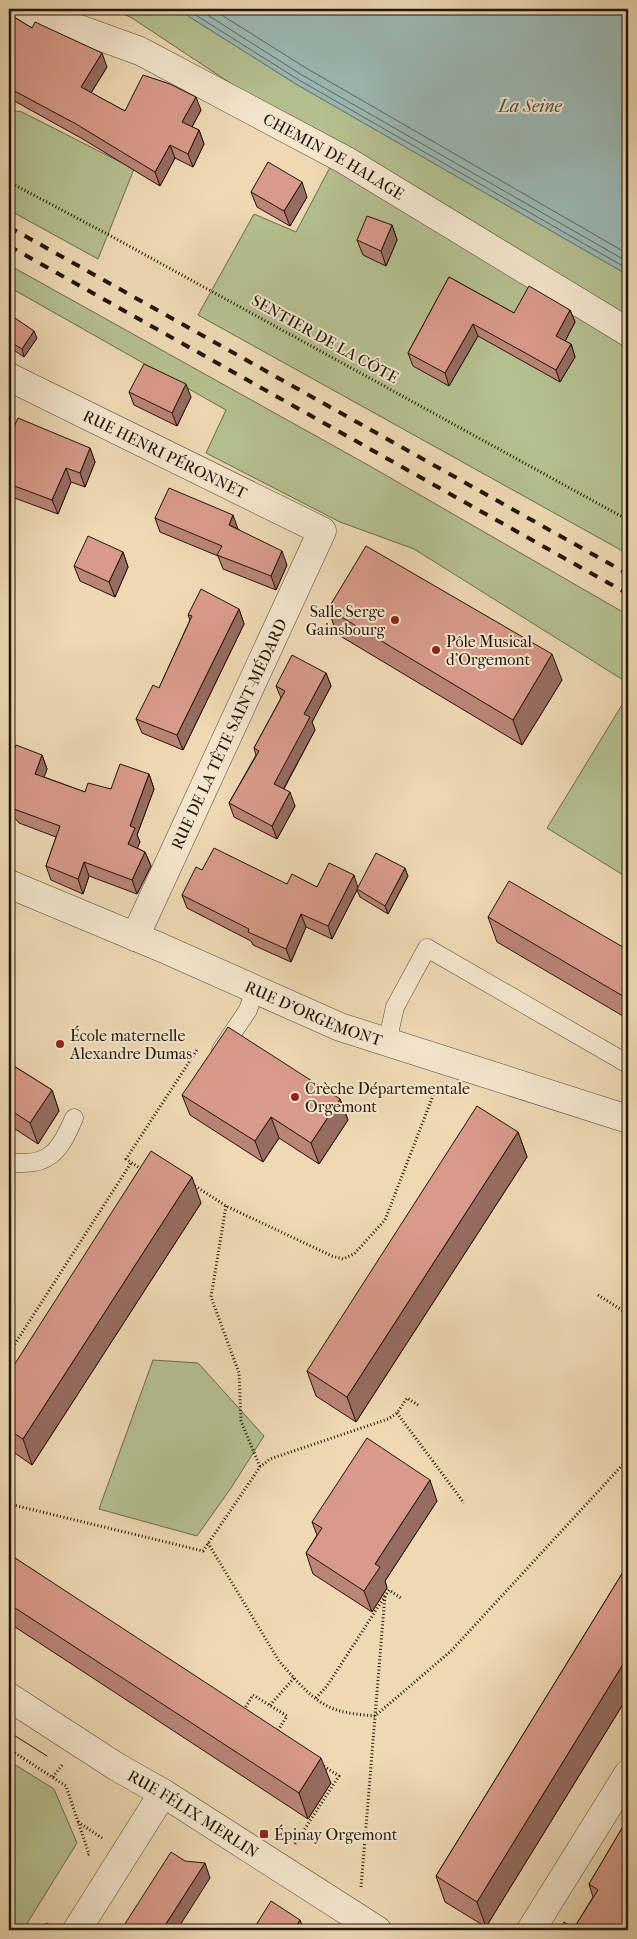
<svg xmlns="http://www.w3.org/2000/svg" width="637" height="1939" font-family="'IM FELL French Canon',serif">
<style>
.green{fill:#b5c090;stroke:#6b6a4c}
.water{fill:#9bb9b5;stroke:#6a7770}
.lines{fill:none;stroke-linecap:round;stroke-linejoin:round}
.shore{stroke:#5e665f;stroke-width:1}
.lane-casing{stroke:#544534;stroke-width:19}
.street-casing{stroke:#544534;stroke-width:29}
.path{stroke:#211409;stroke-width:3;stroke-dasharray:1 2.5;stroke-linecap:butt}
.lane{stroke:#f4e6ce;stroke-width:18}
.street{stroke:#f4e6ce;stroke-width:28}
.tram{stroke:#211409;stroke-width:1}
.rail{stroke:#211409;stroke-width:4;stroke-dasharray:9 9;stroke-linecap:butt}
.wall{fill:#ba8477;stroke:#211409}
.shaded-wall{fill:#976c61;stroke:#211409}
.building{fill:#d89a8a;stroke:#211409}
.poi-dot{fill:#8f2418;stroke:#f4e6ce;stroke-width:2}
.labels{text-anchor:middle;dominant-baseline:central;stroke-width:4;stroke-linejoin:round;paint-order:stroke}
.street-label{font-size:16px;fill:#211409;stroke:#f4e6ce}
.poi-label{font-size:16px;fill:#211409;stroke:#f4e6ce;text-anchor:start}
.water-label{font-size:18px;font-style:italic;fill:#4c4e45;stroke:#f4e6ce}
</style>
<rect width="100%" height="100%" fill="#eed9b4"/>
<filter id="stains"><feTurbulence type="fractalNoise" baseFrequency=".004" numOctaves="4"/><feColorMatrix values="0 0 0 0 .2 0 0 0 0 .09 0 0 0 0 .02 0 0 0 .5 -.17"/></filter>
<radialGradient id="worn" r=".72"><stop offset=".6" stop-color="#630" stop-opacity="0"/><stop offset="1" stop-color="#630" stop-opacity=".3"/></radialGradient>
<g class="green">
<path d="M113,9h64l119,75 332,191v279l-430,-239 56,-101 42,18 41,-78 -205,-136z"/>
<path d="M9,110l13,2 112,57 -36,90 -89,-49z"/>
<path d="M9,265l359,200 260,150v68l-214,-134 -74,-27 -134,-69 20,-43 -217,-123z"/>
<path d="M628,695v183l-81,-50z"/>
<path d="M153,1360l45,3 66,73 -33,52 -34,48 -98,-27z"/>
<path d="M9,1761l45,28 23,54 -54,87h-14z"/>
</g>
<path class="water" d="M177,9h451v266l-332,-191z"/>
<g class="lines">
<g class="shore">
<path d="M186,9l113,71 329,189"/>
<path d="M198,9l104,66 326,187"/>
<path d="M212,9l94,59 322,186"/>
</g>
<g class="lane-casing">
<g id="lane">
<path d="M387,1043l8,-36 32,-59 201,116"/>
<path d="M221,1050l27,-40 7,-21"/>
<path d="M9,1162c40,6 51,-11 65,-44"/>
</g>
</g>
<g class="street-casing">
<g id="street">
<path id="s1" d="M24,9l116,42 205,109 283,172"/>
<path id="s2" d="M9,377l313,154 -187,406"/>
<path id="s3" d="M9,884l151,63 180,80 288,92"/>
<path id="s4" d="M9,1697l108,70 46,26 214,137"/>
<path d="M77,1930l86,-137"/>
<path d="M531,1930l97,-156"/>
</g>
</g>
<g class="path">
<path d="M9,182l100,53 519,285"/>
<path d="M144,1171l-18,-12 71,-109"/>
<path d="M192,1184l34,22 106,50 11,3 11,-5 31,-34 51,-132"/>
<path d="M226,1206l-15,91 28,76 2,48 19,46"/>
<path d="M598,1295l30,19"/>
<path d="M9,1353l122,-190"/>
<path d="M397,1413l67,90"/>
<path d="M9,1504l194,47 57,-84 10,-8 118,-40 9,-6 10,-15 11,7"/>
<path d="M208,1543l71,118c17,19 35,43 61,50 11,3 24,4 35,5l76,-65 177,-192"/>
<path d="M316,1698l11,-12 62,-96 12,8"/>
<path d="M270,1705l24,-27"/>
<path d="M244,1710l9,-15 34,21 -10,16"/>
<path d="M9,1749l57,37 23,68 -1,1"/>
<path d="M53,1777l9,-12"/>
<path d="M78,1822l24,16"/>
<path d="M295,1844l44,-68 -17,-11"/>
<path d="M361,1887l24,-292"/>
<path d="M43,1930l5,-7"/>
</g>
<use href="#lane" class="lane"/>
<use href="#street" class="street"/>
<path class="tram" d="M9,1732l38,24"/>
<g class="rail">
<path d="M9,227l619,347"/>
<path d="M9,246l619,348"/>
</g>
</g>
<g class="wall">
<path d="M9,14l23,14 75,39 -16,26 34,18 76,-1 -9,17 7,3 5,14 -11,23 -18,-9 -15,28 -79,-48 -72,-40z"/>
<path d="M251,192l56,5 -17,29 -33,-19z"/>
<path d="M392,225l5,15 -11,26 -23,-11 -6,-15z"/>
<path d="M449,277l65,36 56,-3 5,12 -10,19 6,3 4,13 -15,25 -82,-46 -29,50 -36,-20 -5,-13z"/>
<path d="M9,314l28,24 -13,19 -9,-6 -4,5 -2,-2z"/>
<path d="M129,392l62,5 -14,29 -43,-21z"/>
<path d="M9,429l81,19 5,14 -10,25 -14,-5 -13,32 -49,-18z"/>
<path d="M155,518l83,11 49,36 -11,25 -53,-21 -5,-13 -58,-24z"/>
<path d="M123,552l5,15 -13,30 -35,-16 -6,-15z"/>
<path d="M239,609l5,15 -61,126 -41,-17 -6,-14 23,-31 31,-68 -2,-5z"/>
<path d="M328,609l234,71 -40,65 -185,-111z"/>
<path d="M326,673l5,13 -19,36 3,8 -31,59 11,17 -18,33 -43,-22 -5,-14 27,-48 -2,-7 27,-50 -5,-12z"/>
<path d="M9,755l3,1 30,-1 5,14 -3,8 41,15 26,-3 38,-15 5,15 -17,46 3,7 -3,6 8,4 6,14 -14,28 -48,-18 -6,18 -32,-14 -5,-14 10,-29 -37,-14 -9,-11 -1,-1z"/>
<path d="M202,870l85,14 30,3h41l50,-11 -20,38 -28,-17 -3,-7 -25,49 -26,-12 -15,35 -38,-17 -2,-4 -64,-33 -5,-13z"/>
<path d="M488,917l140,33v69l-131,-77z"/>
<path d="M9,1063l43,27 7,21 -21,33 -29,-19z"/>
<path d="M182,1095l158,4 8,21 -29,44 -40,-26 -16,24 -73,-47z"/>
<path d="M518,1132l9,25 -171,265 -40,-26 -9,-25z"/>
<path d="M201,1203l-169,262 -23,-16v-76z"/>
<path d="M437,1501l-52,80 2,7 -15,24 -59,-38 -7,-21 11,-18 -5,-13z"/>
<path d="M9,1554l322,229 -23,36 -299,-196z"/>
<path d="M628,1564v132l-142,231 -41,-25 -9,-26z"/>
<path d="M628,1818v112l-54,-2 19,-31 -4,-13z"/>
</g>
<g class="shaded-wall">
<path d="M102,53l5,14 -21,34 -5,-14z"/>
<path d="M196,97l5,13 -14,26 -5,-14z"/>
<path d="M199,130l5,14 -11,23 -5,-13z"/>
<path d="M170,145l5,13 -15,28 -5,-14z"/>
<path d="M302,182l5,15 -17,29 -6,-15z"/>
<path d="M392,225l5,15 -11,26 -5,-15z"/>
<path d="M570,310l5,12 -14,27 -5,-13z"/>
<path d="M473,324l5,12 -29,50 -4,-13z"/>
<path d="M34,331l3,7 -13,19 -2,-8z"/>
<path d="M12,343l3,8 -4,5 -2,-8z"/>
<path d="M571,344l4,13 -15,25 -4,-12z"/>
<path d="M186,384l5,13 -14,29 -5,-13z"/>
<path d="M90,448l5,14 -10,25 -5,-14z"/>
<path d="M66,468l5,14 -13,32 -6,-14z"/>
<path d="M233,515l5,14 -9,-4z"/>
<path d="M282,551l5,14 -11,25 -5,-14z"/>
<path d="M123,552l5,15 -13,30 -6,-15z"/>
<path d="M239,609l5,15 -61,126 -6,-15z"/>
<path d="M552,654l10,26 -40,65 -9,-25z"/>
<path d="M326,673l5,13 -19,36 3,8 -36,67 -5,-13 30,-70z"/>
<path d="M42,755l5,14 -7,19 -5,-14z"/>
<path d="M149,774l5,15 -17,46 3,7 -7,17 -5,-15 2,-18z"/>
<path d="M290,792l5,14 -18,33 -5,-13z"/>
<path d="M145,852l6,14 -14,28 -5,-14z"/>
<path d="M84,862l5,14 -6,18 -5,-15z"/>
<path d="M405,868l3,8 -20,38 -3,-8z"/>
<path d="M354,875l4,13 -26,51 -4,-13z"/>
<path d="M301,914l5,13 -15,35 -5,-13z"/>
<path d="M52,1090l7,21 -21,33 -8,-21z"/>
<path d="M340,1099l8,21 -29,44 -8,-21z"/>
<path d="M271,1117l8,21 -16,24 -8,-21z"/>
<path d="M518,1132l9,25 -171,265 -9,-25z"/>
<path d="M192,1177l9,26 -169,262 -9,-26z"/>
<path d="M430,1480l7,21 -52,80 2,7 -15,24 -8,-21 11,-27z"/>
<path d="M628,1656v40l-142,231 -9,-25z"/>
<path d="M321,1758l10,25 -23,36 -9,-26z"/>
<path d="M205,1863l5,15 -33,52h-15z"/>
<path d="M300,1920l4,10h-10z"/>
</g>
<g class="building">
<path d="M9,14l23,14 3,-6 67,31 -21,34 44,24 18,-36 27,9 26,13 -14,25 17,8 -11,24 -18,-9 -15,27 -79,-48 -67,-36z"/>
<path d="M268,162l34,20 -18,29 -33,-19z"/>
<path d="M367,216l25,9 -11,26 -24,-11z"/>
<path d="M449,277l65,36 15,-27 41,24 -14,26 15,8 -15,26 -83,-46 -28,49 -37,-20z"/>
<path d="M9,314l25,17 -12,18 -10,-6 -3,5z"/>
<path d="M144,364l42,20 -14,29 -43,-21z"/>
<path d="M18,418l72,30 -10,25 -14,-5 -14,32 -43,-16v-55l3,2z"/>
<path d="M169,488l64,27 -4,10 53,26 -11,25 -54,-21 5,-9 -67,-28z"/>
<path d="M88,536l35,16 -14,30 -35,-16z"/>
<path d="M366,546l186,108 -39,66 -185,-111z"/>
<path d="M201,589l38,20 -62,126 -41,-16 17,-34 6,3 33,-72 -4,-1z"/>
<path d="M292,655l34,18 -22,41 6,3 -36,67 16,8 -18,34 -43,-23 30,-52 -5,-3 31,-57 -9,-5z"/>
<path d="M16,745l26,10 -7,19 50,18 3,-9 23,6 9,-25 29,10 -19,52 5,2 -7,16 17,8 -13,28 -48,-18 -6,17 -32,-13 14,-40 -46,-17 -5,-7v-47l3,1z"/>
<path d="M214,848l73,36 5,-10 25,13 12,-24 25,12 -26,51 -27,-12 -15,35 -38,-17 1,-3 -67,-34 14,-28 6,3z"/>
<path d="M376,853l29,15 -20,38 -28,-17z"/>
<path d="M509,881l119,69v49l-140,-82z"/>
<path d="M228,1027l112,72 -29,44 -40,-26 -16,24 -73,-46z"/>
<path d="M9,1063l43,27 -22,33 -21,-14z"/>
<path d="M477,1106l41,26 -171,265 -40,-26z"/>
<path d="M151,1151l41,26 -169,262 -14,-9v-57z"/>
<path d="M367,1438l63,42 -55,84 5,3 -16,24 -58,-38 16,-25 -10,-6z"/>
<path d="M9,1554l312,204 -22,35 -290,-189z"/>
<path d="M628,1564v92l-151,246 -41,-26z"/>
<path d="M628,1818v112h-69l5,-8 10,6 24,-38 -9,-6z"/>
<path d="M171,1852l14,9 20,2 -43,67h-41z"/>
<path d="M271,1901l29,19 -6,10h-41z"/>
</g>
<g class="poi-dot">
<circle cx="395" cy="620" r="5"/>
<circle cx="436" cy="650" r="5"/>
<circle cx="60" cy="1044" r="5"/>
<circle cx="295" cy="1097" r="5"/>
<rect x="259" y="1829" width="10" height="10" rx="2.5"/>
</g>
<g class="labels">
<g class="street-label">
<text stroke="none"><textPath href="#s1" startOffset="344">CHEMIN DE HALAGE</textPath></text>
<text transform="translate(325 339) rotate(29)">SENTIER DE LA CÔTE</text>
<text stroke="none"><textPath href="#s2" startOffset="174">RUE HENRI PÉRONNET</textPath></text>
<text transform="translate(229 734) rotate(-65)">RUE DE LA TÊTE SAINT-MÉDARD</text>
<text stroke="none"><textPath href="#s3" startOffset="331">RUE D'ORGEMONT</textPath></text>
<text stroke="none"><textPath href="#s4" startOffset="218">RUE FÉLIX MERLIN</textPath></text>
</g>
<g class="poi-label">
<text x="385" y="611" text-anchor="end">Salle Serge<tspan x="385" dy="18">Gainsbourg</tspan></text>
<text x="446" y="641">Pôle Musical<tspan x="446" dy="18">d'Orgemont</tspan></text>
<text x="70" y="1035">École maternelle<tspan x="70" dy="18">Alexandre Dumas</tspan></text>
<text x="305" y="1088">Crèche Départementale<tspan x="305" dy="18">Orgemont</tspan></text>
<text x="274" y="1834">Épinay Orgemont</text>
</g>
<g class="water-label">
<text x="530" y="106">La Seine</text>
</g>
</g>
<rect width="637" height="1939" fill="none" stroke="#eed9b4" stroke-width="30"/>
<rect x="10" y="10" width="617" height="1919" fill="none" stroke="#211409" stroke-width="2.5"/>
<rect x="15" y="15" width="607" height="1909" fill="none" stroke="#211409"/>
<rect width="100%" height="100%" filter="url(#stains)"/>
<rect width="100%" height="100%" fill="url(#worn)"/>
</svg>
